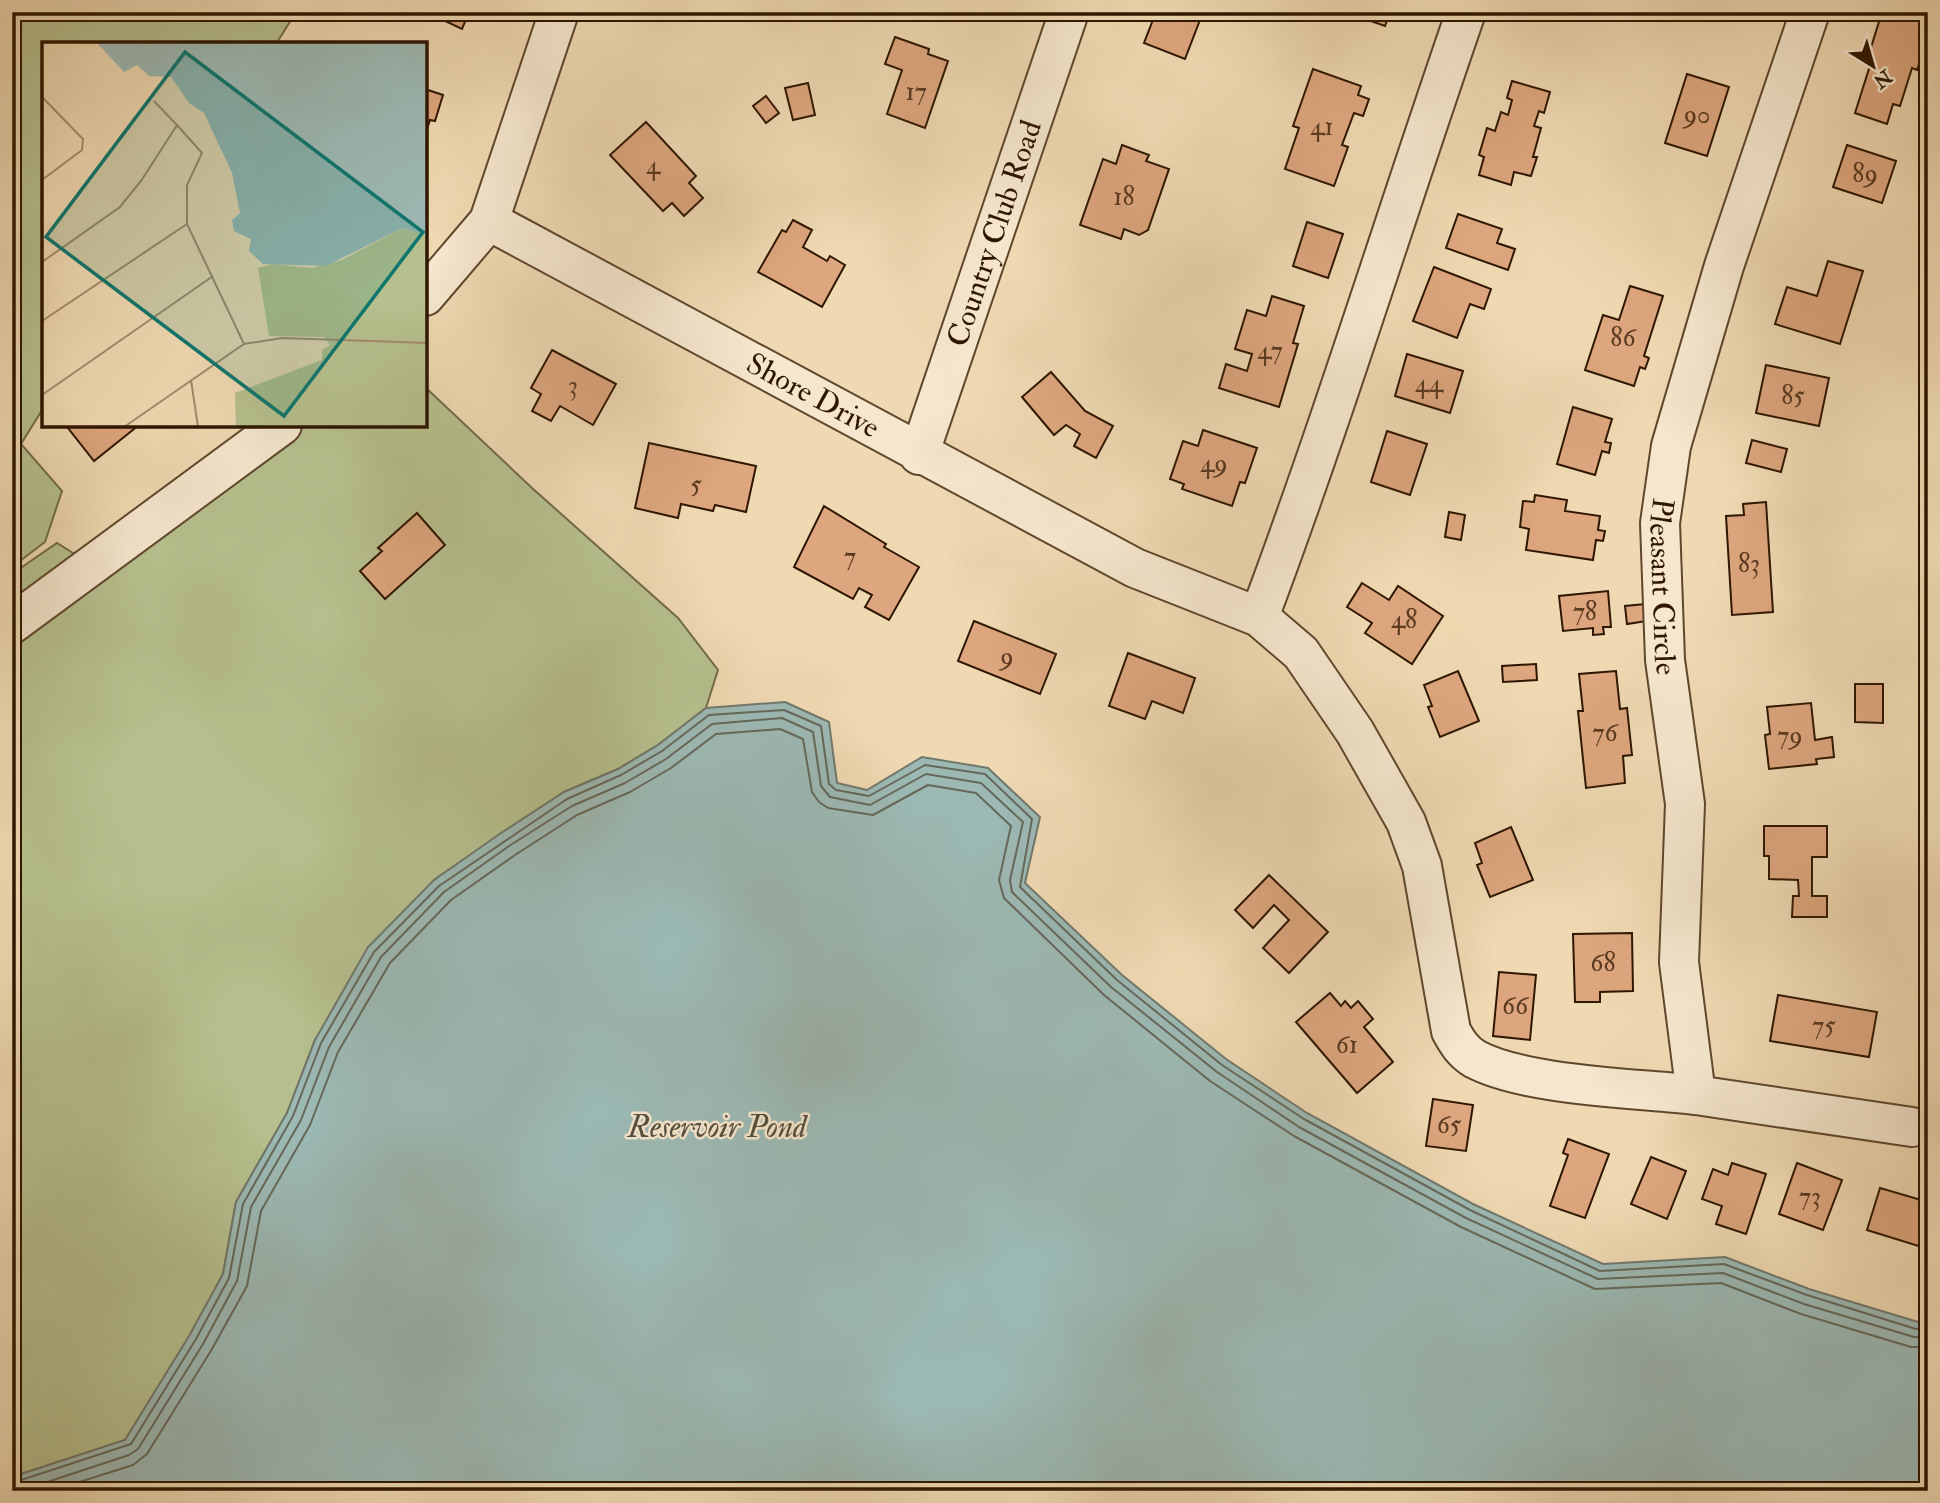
<svg xmlns="http://www.w3.org/2000/svg" width="1940" height="1503" font-family="'IM FELL Double Pica',serif">
<style>
.green{fill:#b6c08e;stroke:#726b47;stroke-width:2}
.water{fill:#9cb9b4;stroke:#70786c;stroke-width:2}
.lines{fill:none;stroke-linecap:round;stroke-linejoin:round}
.shore{stroke:#65685a;stroke-width:2}
.building{fill:#dda67e;stroke:#2e1600;stroke-width:2}
.minor-casing{stroke:#5e472c;stroke-width:42}
.minor{stroke:#f5e6cd;stroke-width:38}
.labels{text-anchor:middle;dominant-baseline:central;stroke-width:5;stroke-linejoin:round;paint-order:stroke}
.number-label{font-size:26px;fill:#5a3a20}
.street-label{font-size:30px;fill:#2e1600;stroke:#f5e6cd}
.water-label{font-size:32px;font-style:italic;fill:#544f3f;stroke:#f5e6cd}
.inset-road{fill:none;stroke:#a28b6b;stroke-width:2}
.view{fill:#0f766e;fill-opacity:0.15;stroke:#0f766e;stroke-width:3.5}
.inset-edge{fill:none;stroke:#2e1600;stroke-width:3.5}
</style>
<rect width="100%" height="100%" fill="#efd9b2"/>
<filter id="stains"><feTurbulence type="fractalNoise" baseFrequency=".00286" numOctaves="4"/><feColorMatrix values="0 0 0 0 .2 0 0 0 0 .09 0 0 0 0 .02 0 0 0 .5 -.17"/></filter>
<radialGradient id="worn" r=".72"><stop offset=".6" stop-color="#630" stop-opacity="0"/><stop offset="1" stop-color="#630" stop-opacity=".3"/></radialGradient>
<g class="green">
<path d="M12,12h284l-20,32h-232v363l-23,37 41,47 -17,51 -33,25z"/>
<path d="M425,387l107,101 146,130 40,52 -12,38 -48,37 -40,24 -54,23 -130,88 -119,160 -28,73 -51,89 -13,72 -33,62 -65,104 -113,37v-903l45,-31 46,29 202,-147h120z"/>
</g>
<path class="water" d="M785,702l44,20 8,61 30,7 55,-33 66,11 52,49 -15,66 97,92 104,84 81,54 166,91 130,60 122,-7 84,32 109,33 10,-1v170h-1916v-14l113,-37 64,-104 34,-62 13,-72 51,-89 28,-73 53,-93 66,-67 67,-47 63,-41 54,-23 40,-24 48,-37z"/>
<g class="lines">
<g class="shore">
<path d="M12,1483l119,-39 65,-105 33,-61 14,-74 50,-88 28,-73 53,-91 65,-66 128,-87 54,-24 41,-24 47,-36 75,-5 37,16 8,58 7,6 33,6 56,-31 60,9 47,45 -12,68 97,93 105,85 82,54 166,91 130,61 124,-7 83,31 109,34 12,-1"/>
<path d="M20,1491l109,-36 9,-6 65,-105 34,-63 14,-74 50,-87 28,-73 52,-90 63,-65 65,-46 63,-40 53,-23 41,-24 46,-35 70,-6 31,14 8,54 9,11 40,8 56,-31 55,9 42,39 -13,58 2,12 99,95 106,85 82,55 167,91 132,61 125,-6 81,31 110,33h14"/>
<path d="M51,1491l82,-26 14,-11 65,-105 35,-63 14,-75 49,-86 28,-73 52,-89 61,-63 64,-45 62,-40 53,-23 41,-24 45,-34 64,-5 23,10 9,53 7,10 9,6 45,7 55,-30 48,8 35,33 -12,54 5,18 100,97 106,86 84,55 167,91 134,62 126,-6 80,31 110,33h17"/>
</g>
</g>
<g class="building">
<path d="M426,12h43l-7,17z"/>
<path d="M1156,12h47l-18,47 -41,-16z"/>
<path d="M1345,12h45l-5,14z"/>
<path d="M1882,12h46v25l-11,33 -5,-2 -12,38 -7,-2 -6,20 -32,-11 18,-57 -4,-2z"/>
<path d="M895,37l34,12 -1,5 20,7 -23,67 -38,-14 15,-44 -17,-6z"/>
<path d="M1313,69l48,17 -3,9 11,4 -6,17 -9,-3 -12,32 6,2 -14,39 -49,-17 14,-41 -6,-2z"/>
<path d="M1687,74l42,13 -22,69 -42,-13z"/>
<path d="M1512,81l38,11 -6,21 -5,-2 -5,15 7,2 -8,29h4l-6,19 -17,-4 -3,13 -32,-10 5,-18 -5,-2 8,-27 8,3 6,-19 7,3 4,-15 -5,-2z"/>
<path d="M808,83l7,32 -22,5 -8,-32z"/>
<path d="M425,89l18,6 -8,26 -5,-1 -5,15z"/>
<path d="M766,96l13,17 -13,10 -13,-17z"/>
<path d="M646,122l50,54 -7,7 14,15 -19,18 -12,-13 -9,8 -53,-56z"/>
<path d="M1122,145l27,10 -3,6 23,8 -21,61 -9,5 -15,-6 -3,10 -41,-14 23,-66 13,5z"/>
<path d="M1847,145l49,16 -14,42 -49,-16z"/>
<path d="M1458,214l44,15 -5,14 18,6 -7,21 -62,-22z"/>
<path d="M793,220l19,10 -9,17 24,14 3,-5 15,9 -23,42 -64,-35 24,-42 4,2z"/>
<path d="M1307,222l36,12 -15,44 -35,-12z"/>
<path d="M1828,261l35,10 -23,73 -65,-20 12,-37 30,9z"/>
<path d="M1434,267l57,22 -7,20 -14,-5 -13,34 -44,-17z"/>
<path d="M1630,286l33,10 -19,60 5,2 -4,11 -5,-2 -6,19 -49,-16 18,-55 16,5z"/>
<path d="M1272,296l32,10 -11,37 5,1 -19,63 -60,-19 7,-24 21,7 5,-17 -17,-5 12,-39 19,6z"/>
<path d="M552,350l64,34 -23,41 -33,-19 -9,15 -19,-10 9,-17 -10,-6z"/>
<path d="M1407,354l56,17 -13,42 -55,-17z"/>
<path d="M1766,365l63,13 -10,48 -63,-13z"/>
<path d="M1051,372l34,39 28,15 -17,32 -22,-12 6,-12 -14,-9 -12,10 -32,-38z"/>
<path d="M1573,407l39,12 -7,23 6,1 -2,10 -7,-2 -7,24 -38,-11z"/>
<path d="M71,425h68l-45,36 -26,-33z"/>
<path d="M1203,430l54,18 -12,35 -5,-1 -8,24 -50,-17 2,-5 -14,-5 13,-38 15,5z"/>
<path d="M1387,431l40,13 -17,51 -39,-13z"/>
<path d="M1752,440l35,9 -6,23 -35,-9z"/>
<path d="M649,443l107,23 -10,46 -31,-7 -2,6 -32,-7 -3,14 -43,-10z"/>
<path d="M1535,495l32,5 -2,11 35,5 -2,14 7,1 -2,10 -7,-1 -3,20 -67,-10 3,-21 -9,-2 3,-26 11,1z"/>
<path d="M1766,502l7,110 -41,3 -6,-99 18,-1 -1,-11z"/>
<path d="M824,506l62,38 -2,3 35,20 -30,53 -24,-13 7,-12 -13,-7 -6,11 -59,-32z"/>
<path d="M1449,512l16,3 -4,25 -16,-3z"/>
<path d="M417,513l28,32 -60,54 -25,-28 22,-20 -4,-3z"/>
<path d="M1362,583l27,17 9,-14 45,30 -31,48 -47,-31 7,-10 -25,-16z"/>
<path d="M1608,591l3,36h-8l1,7 -11,1v-7l-30,3 -4,-35z"/>
<path d="M1645,604l2,17 -20,3 -2,-18z"/>
<path d="M974,621l82,33 -16,40 -82,-33z"/>
<path d="M1128,653l67,25 -12,35 -31,-12 -7,18 -36,-13z"/>
<path d="M1536,664l1,16 -34,2 -1,-16z"/>
<path d="M1458,671l21,50 -39,16 -12,-30 4,-1 -8,-21z"/>
<path d="M1616,671l4,38 7,-1 5,47 -9,1 2,27 -39,5 -8,-77h5l-4,-37z"/>
<path d="M1855,684h28v39l-28,-1z"/>
<path d="M1811,703l4,37 17,-3 2,20 -18,2 1,5 -48,5 -4,-34 5,-1 -3,-27z"/>
<path d="M1764,826h63v31h-15v39h15v21h-35l1,-21h6l-1,-16 -29,-1v-23h-5z"/>
<path d="M1511,827l22,53 -43,17 -13,-32 5,-2 -7,-20z"/>
<path d="M1269,875l59,57 -39,41 -26,-25 26,-28 -15,-15 -21,23 -18,-18z"/>
<path d="M1632,933l1,58 -33,1v10h-25l-2,-68z"/>
<path d="M1499,972l37,3 -6,65 -37,-4z"/>
<path d="M1330,993l11,13 4,-5 6,7 7,-7 15,18 -9,8 29,35 -36,31 -61,-71z"/>
<path d="M1778,995l99,17 -8,45 -99,-16z"/>
<path d="M1433,1099l40,6 -7,46 -40,-5z"/>
<path d="M1568,1139l41,15 -24,64 -35,-12 18,-51 -5,-2z"/>
<path d="M1651,1157l35,14 -19,48 -36,-15z"/>
<path d="M1732,1163l34,11 -20,60 -30,-10 6,-18 -20,-7 11,-30 15,6z"/>
<path d="M1797,1163l45,17 -19,50 -44,-16z"/>
<path d="M1880,1188l48,14v47l-61,-19z"/>
</g>
<g class="lines">
<g class="minor-casing">
<g id="minor">
<path id="s1" d="M1810,12l-86,254 -53,180 -11,77 5,137 20,144 -6,158 17,133 216,32"/>
<path id="s2" d="M489,221l646,347 124,49 42,36 54,79 51,90 16,44 29,165c6,11 12,21 24,28 51,27 161,29 221,36"/>
<path d="M425,296l64,-75 70,-209"/>
<path id="s3" d="M919,455l150,-443"/>
<path d="M1259,617c75,-200 137,-403 207,-605"/>
<path d="M12,624l270,-199"/>
</g>
</g>
<use href="#minor" class="minor"/>
</g>
<g class="labels">
<g class="number-label">
<text x="916" y="92">17</text>
<text x="1697" y="115">90</text>
<text x="1322" y="127">41</text>
<text x="653" y="166">4</text>
<text x="1865" y="174">89</text>
<text x="1124" y="197">18</text>
<text x="1623" y="338">86</text>
<text x="1270" y="351">47</text>
<text x="1429" y="384">44</text>
<text x="573" y="386">3</text>
<text x="1793" y="396">85</text>
<text x="1214" y="464">49</text>
<text x="696" y="485">5</text>
<text x="850" y="557">7</text>
<text x="1749" y="564">83</text>
<text x="1585" y="612">78</text>
<text x="1404" y="620">48</text>
<text x="1007" y="657">9</text>
<text x="1605" y="733">76</text>
<text x="1790" y="736">79</text>
<text x="1603" y="963">68</text>
<text x="1515" y="1006">66</text>
<text x="1824" y="1026">75</text>
<text x="1347" y="1045">61</text>
<text x="1449" y="1125">65</text>
<text x="1810" y="1197">73</text>
</g>
<g class="street-label">
<text stroke="none"><textPath href="#s3" startOffset="234">Country Club Road</textPath></text>
<text stroke="none"><textPath href="#s2" startOffset="368">Shore Drive</textPath></text>
<text stroke="none"><textPath href="#s1" startOffset="597">Pleasant Circle</textPath></text>
</g>
<g class="water-label">
<text x="717" y="1127">Reservoir Pond</text>
</g>
</g>
<g transform="translate(42 42)">
<rect width="385" height="385" fill="#efd9b2"/>
<path d="M360,186l25,8v191h-191l-1,-34 87,-33v-10l8,-5 -6,-8 -55,-1 -11,-68 14,-4 40,4 30,-8z" fill="#b6c08e"/>
<path d="M54,0h331v194l-25,-8 -76,38 -63,-2 -14,-13 2,-12 -17,-8 -2,-11 8,-7 -8,-40 -28,-60 -15,-10 -18,-26 -22,-1 -12,-11 -13,7z" fill="#9cb9b4"/>
<path class="inset-road" d="M0,55l41,42 -1,11 -40,30M135,83l25,28 -15,32v39l57,120M0,220l78,-55 21,-26 36,-56 -23,-24M0,279l145,-97M149,338l7,47M0,353l171,-119M82,385l120,-83 38,-6 145,5"/>
<path class="view" d="M143,10l238,180 -139,184 -238,-179z"/>
<rect width="385" height="385" class="inset-edge"/>
</g>
<rect width="1940" height="1503" fill="none" stroke="#efd9b2" stroke-width="42"/>
<rect x="14" y="14" width="1912" height="1475" fill="none" stroke="#2e1600" stroke-width="3.5"/>
<rect x="21" y="21" width="1898" height="1461" fill="none" stroke="#2e1600" stroke-width="2"/>
<g transform="translate(1873 66) rotate(143)" stroke="#f5e6cd" stroke-width="5" paint-order="stroke">
<path d="M0-5L12 26L0 18L-12 26Z" fill="#2e1600"/>
<text y="-10" font-size="19" font-weight="bold" text-anchor="middle" fill="#2e1600">N</text>
</g>
<rect width="100%" height="100%" filter="url(#stains)"/>
<rect width="100%" height="100%" fill="url(#worn)"/>
</svg>
